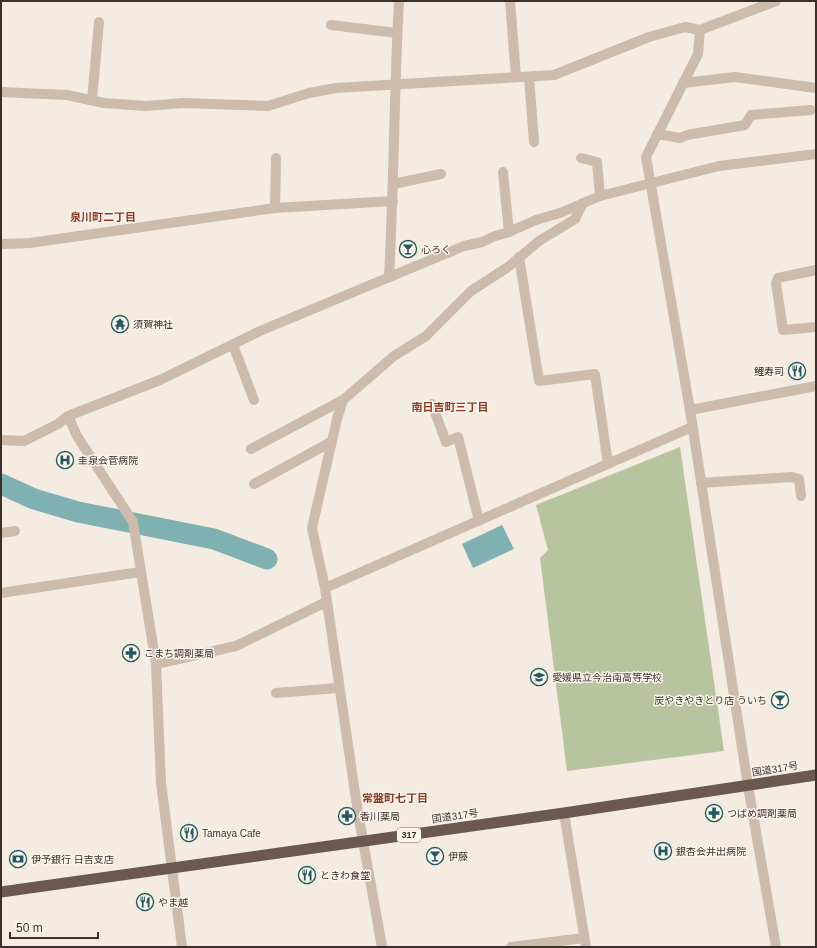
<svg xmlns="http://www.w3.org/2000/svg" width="817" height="948" font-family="Arial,'Noto Sans JP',sans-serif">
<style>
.green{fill:#b8c4a0}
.water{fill:#7fb0b2}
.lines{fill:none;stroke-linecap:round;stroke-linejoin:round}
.river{stroke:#7fb0b2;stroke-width:21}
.minor{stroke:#cdbbac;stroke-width:10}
.trunk{stroke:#6c584f;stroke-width:11}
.labels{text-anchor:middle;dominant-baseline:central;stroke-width:3;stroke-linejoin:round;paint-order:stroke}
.shield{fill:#fbf5ee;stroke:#756b66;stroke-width:1}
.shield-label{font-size:9px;font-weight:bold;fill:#3b302b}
.poi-label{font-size:10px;fill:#3b302b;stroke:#fbf5ee;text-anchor:start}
.street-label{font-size:10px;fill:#3b302b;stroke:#fbf5ee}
.neighbourhood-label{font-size:11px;font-weight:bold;fill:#8c3b22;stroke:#fbf5ee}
</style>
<rect width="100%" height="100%" fill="#f4ebe1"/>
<path class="green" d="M680,447l44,304 -157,20 -27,-213 8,-8 -12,-45z"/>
<path class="water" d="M502,525l12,24 -41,19 -11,-24z"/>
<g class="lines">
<path class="river" d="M1,484l33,15 44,13 136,27 53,20"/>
<g class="minor">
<path d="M510,1l6,76"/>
<path d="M331,25l66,8"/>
<path d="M700,30l-2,24 -52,103 44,253 58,376 28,161"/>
<path d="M529,77l5,65"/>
<path d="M683,83l52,-6 81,11"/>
<path d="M1,92l66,3 37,8 42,3 37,-3 85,3 41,-13 27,-5 218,-13 95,-38 36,-10 15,3 76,-29"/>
<path d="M92,100l7,-78"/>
<path d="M657,134l23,4 7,-3 58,-10 6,-10 60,-5"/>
<path d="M581,158l16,4 3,34"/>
<path d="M503,172l6,60"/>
<path d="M393,184l48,-10"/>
<path d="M275,208l1,-50"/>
<path d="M1,244l29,-1 245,-35 118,-7"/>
<path d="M519,257l20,124 56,-7 13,90"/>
<path d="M816,270l-38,8 -2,5 7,47 33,-3"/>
<path d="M389,277c5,-92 5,-184 10,-276"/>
<path d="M233,345l21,55"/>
<path d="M432,404l14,38 12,-5 21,84"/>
<path d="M690,410l126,-24"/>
<path d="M68,416l9,20 56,86 23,142 5,119 21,164"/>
<path d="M1,440l23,1 34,-17 10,-8 92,-36 100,-49 204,-85 18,-4 13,-6 14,-4 27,-12 24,-7 40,-17 119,-30 97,-12"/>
<path d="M251,449l92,-49"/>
<path d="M701,483l91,-6 7,2 2,17"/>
<path d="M254,484l77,-42"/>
<path d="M1,533l14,-2"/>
<path d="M325,588l367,-161"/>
<path d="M1,593l139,-21"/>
<path d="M156,664l80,-18 90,-44"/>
<path d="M276,693l62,-5"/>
<path d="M564,813l22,134"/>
<path d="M382,947l-24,-134 -33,-225 -13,-60 25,-109 6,-19 51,-44 32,-20 45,-45 37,-24 31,-26 36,-22 8,-16"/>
<path d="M511,947l73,-9"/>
</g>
<path class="trunk" d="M1,892l563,-79 252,-38"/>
</g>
<defs>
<g id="bar-ring" transform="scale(0.9)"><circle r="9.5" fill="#fbf5ee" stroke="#1f5a5e" stroke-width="1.5"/><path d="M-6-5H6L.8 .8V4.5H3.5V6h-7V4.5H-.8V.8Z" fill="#1f5a5e"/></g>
<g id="temple-ring" transform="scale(0.9)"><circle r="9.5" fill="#fbf5ee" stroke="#1f5a5e" stroke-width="1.5"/><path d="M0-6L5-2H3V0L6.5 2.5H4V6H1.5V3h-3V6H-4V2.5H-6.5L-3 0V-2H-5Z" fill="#1f5a5e"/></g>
<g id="restaurant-ring" transform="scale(0.9)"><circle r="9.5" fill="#fbf5ee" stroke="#1f5a5e" stroke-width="1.5"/><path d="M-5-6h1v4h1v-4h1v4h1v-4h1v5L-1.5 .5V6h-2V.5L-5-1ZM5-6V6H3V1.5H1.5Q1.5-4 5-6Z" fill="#1f5a5e"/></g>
<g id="hospital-ring" transform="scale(0.9)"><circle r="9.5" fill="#fbf5ee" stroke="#1f5a5e" stroke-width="1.5"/><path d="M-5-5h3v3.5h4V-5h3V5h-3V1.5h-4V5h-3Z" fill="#1f5a5e"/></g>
<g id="pharmacy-ring" transform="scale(0.9)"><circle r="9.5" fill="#fbf5ee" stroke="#1f5a5e" stroke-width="1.5"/><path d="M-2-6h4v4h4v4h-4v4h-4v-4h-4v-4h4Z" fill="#1f5a5e"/></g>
<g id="school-ring" transform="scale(0.9)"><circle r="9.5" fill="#fbf5ee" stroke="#1f5a5e" stroke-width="1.5"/><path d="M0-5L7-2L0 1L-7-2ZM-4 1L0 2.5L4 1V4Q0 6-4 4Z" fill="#1f5a5e"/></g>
<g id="bank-ring" transform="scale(0.9)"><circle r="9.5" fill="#fbf5ee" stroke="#1f5a5e" stroke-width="1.5"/><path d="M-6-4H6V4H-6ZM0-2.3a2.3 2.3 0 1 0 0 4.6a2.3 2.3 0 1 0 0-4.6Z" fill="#1f5a5e"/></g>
</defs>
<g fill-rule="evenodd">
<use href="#bar-ring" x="408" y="249"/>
<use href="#temple-ring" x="120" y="324"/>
<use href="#restaurant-ring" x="797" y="371"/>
<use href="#hospital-ring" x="65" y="460"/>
<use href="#pharmacy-ring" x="131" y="653"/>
<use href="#school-ring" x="539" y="677"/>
<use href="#bar-ring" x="780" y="700"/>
<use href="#pharmacy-ring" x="714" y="813"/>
<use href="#pharmacy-ring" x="347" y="816"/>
<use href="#restaurant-ring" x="189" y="833"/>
<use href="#hospital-ring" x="663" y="851"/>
<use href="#bar-ring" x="435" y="856"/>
<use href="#bank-ring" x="18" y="859"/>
<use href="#restaurant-ring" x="307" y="875"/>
<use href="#restaurant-ring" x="145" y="902"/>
</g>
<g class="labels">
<rect class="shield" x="397" y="828" width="24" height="14" rx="3"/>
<g class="shield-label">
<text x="409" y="835">317</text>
</g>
<g class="poi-label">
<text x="421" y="249">心ろく</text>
<text x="133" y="324">須賀神社</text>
<text x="784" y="371" text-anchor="end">鯉寿司</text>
<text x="78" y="460">圭泉会菅病院</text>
<text x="144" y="653">こまち調剤薬局</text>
<text x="552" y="677">愛媛県立今治南高等学校</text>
<text x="767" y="700" text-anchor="end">炭やきやきとり店 ういち</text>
<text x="727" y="813">つばめ調剤薬局</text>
<text x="360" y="816">香川薬局</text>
<text x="202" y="833">Tamaya Cafe</text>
<text x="676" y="851">銀杏会井出病院</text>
<text x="448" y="856">伊藤</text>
<text x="31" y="859">伊予銀行 日吉支店</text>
<text x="320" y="875">ときわ食堂</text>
<text x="158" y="902">やま越</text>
</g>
<g class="street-label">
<text transform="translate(775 769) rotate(-9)">国道317号</text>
<text transform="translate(455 816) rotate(-8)">国道317号</text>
</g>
<g class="neighbourhood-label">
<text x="103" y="217">泉川町二丁目</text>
<text x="450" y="407">南日吉町三丁目</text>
<text x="395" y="798">常盤町七丁目</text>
</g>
</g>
<rect width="817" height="948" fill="none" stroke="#3b302b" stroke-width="4"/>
<path d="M10 932v6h88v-6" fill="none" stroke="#3b302b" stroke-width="2"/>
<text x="16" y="932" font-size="12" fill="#3b302b" stroke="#fbf5ee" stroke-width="3" paint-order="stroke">50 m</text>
</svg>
